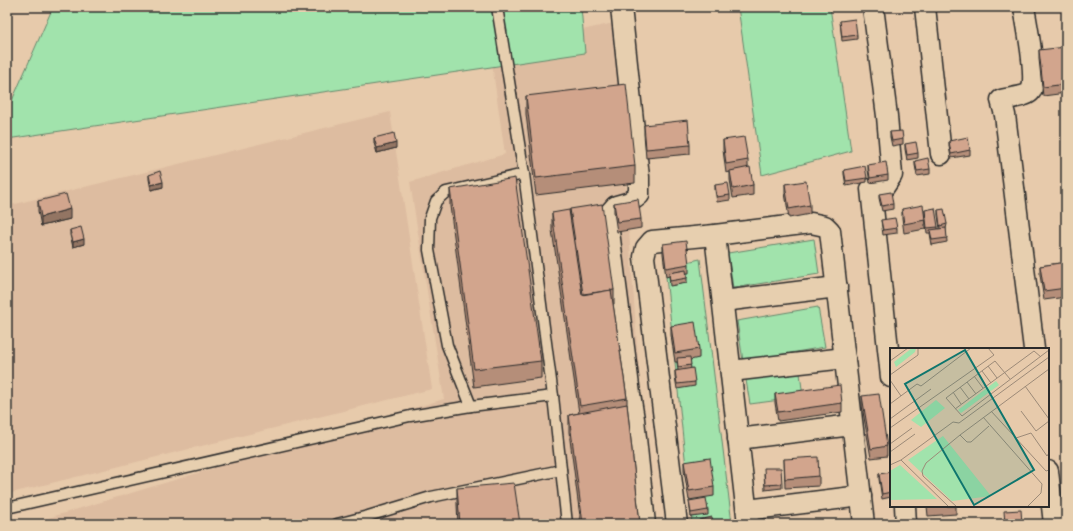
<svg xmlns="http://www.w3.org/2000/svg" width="1073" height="531" font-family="'Playpen Sans',sans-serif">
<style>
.built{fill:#ddbca0}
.green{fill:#a1e3ac;stroke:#66876c}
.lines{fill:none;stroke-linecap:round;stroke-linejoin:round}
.lane-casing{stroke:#2b2b2b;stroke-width:13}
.street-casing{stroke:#2b2b2b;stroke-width:23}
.lane{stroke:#e7cfaf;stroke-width:10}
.street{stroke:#e7cfaf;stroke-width:20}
.wall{fill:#b58e79;stroke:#2b2b2b}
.shaded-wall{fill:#937463;stroke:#2b2b2b}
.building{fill:#d2a58d;stroke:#2b2b2b}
.inset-road{fill:none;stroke:#9c8a78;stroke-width:1}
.view{fill:#0f766e;fill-opacity:0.15;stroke:#0f766e;stroke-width:2}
.inset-edge{fill:none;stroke:#2b2b2b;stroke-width:2}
</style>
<rect width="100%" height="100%" fill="#e7caab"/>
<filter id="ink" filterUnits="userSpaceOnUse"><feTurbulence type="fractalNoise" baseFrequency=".025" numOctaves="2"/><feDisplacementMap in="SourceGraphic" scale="8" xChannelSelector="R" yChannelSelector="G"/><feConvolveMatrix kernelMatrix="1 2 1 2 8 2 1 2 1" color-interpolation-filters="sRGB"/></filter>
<g filter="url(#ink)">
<g class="built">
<path d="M614,23l36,501h-622l416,-125 -34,-217 95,-28 -15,-104z"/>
<path d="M390,112l42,277 -425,105v-288z"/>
</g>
<g class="green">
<path d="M53,7h528l4,46 -578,86v-27z"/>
<path d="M738,7h92l21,144 -89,24z"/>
<path d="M814,239l5,35 -86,14 -5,-35z"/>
<path d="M700,259l32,265h-40l-27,-257z"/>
<path d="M818,307l7,40 -82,14 -6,-40z"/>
<path d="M800,373l3,24 -53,7 -4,-24z"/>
</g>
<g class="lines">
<g class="lane-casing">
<g id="lane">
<path d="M497,7l27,167"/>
<path d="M471,406l-24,-61 -18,-95 1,-32 6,-17 10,-9 78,-18 29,222 14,128"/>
<path d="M7,508l403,-92 61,-10 82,-10"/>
<path d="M337,524l31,-8 63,-19 130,-27"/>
</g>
</g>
<g class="street-casing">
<g id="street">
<path d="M621,7l18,170v18l-9,7 -14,4 -9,10 23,178 4,25 11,105"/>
<path d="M873,7l14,109 5,59 -8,12 -13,2 20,188"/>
<path d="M925,7l16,147"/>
<path d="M1024,7c2,14 15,76 6,85 -5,5 -22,6 -29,8l4,15 29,234"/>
<path d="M715,235l33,289"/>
<path d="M723,301l114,-14"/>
<path d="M731,371l114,-13"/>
<path d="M738,439l114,-14"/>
<path d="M1048,471l6,53"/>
<path d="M905,506l1,18"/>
<path d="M747,510l114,-14"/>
<path d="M677,524l-33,-267 2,-9 6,-7 63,-6 96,-12 14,3 5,5 34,293"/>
</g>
</g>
<use href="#lane" class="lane"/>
<use href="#street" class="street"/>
</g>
<g class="wall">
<path d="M840,21l17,14v4l-15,2z"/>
<path d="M1039,50l27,1v42l-23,3 -4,-37z"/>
<path d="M526,96l109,70v17l-99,12 -10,-81z"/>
<path d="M644,125l46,20v9l-44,4 -2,-24z"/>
<path d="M890,132l13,7v5l-11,2 -2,-9z"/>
<path d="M374,138l22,10 -19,5 -3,-10z"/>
<path d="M723,140l25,20v8l5,17v10l-20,3 -3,-18v-8l-4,1 -3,-23z"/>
<path d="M949,141l21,9v5l-19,3 -2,-12z"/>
<path d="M905,144l13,9v5l-11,2 -2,-11z"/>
<path d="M915,161l15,8v5l-13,2 -2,-11z"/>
<path d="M868,165l20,10v5l-18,3 -2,-13z"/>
<path d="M844,170l23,8v4l-21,4 -2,-12z"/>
<path d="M149,175l14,12 -12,3 -2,-11z"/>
<path d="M785,184l25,21v9l-21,4 -4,-25z"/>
<path d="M715,185l15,10v5l-13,2 -2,-12z"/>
<path d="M450,189l91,172v17l-67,9 -24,-181z"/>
<path d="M879,194l14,10v5l-11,2 -3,-13z"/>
<path d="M38,201l32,18 -29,7 -3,-15z"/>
<path d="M614,203l27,16v9l-24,4 -3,-20z"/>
<path d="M570,209l44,81v14h-1l14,94v6l13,120h-59l-12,-92v-17l10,-2 -27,-183v-17l18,8z"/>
<path d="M902,209l23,11v9l-21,4 -2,-15z"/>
<path d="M925,210l13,17v2h2l-2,-14v-5l9,14 -1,5 1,13 -15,3 -2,-12h-3l-2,-18z"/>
<path d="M881,220l16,8v5l-14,2z"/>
<path d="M70,230l14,14 -11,3 -3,-12z"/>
<path d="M663,244l26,20v9h-2v10l-17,3 -1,-10 -3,1 -3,-23z"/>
<path d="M1066,262v35l-22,3 -4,-25v-9z"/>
<path d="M671,326l28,23v9l-9,2 1,9 4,13v4l-18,3 -2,-13v-5l3,-1 -1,-8h-2l-4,-27z"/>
<path d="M775,394l67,9v9l-64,9 -3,-18z"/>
<path d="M862,396l25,50v10l-16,2 -9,-52z"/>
<path d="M784,459l35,17v10l-34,2z"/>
<path d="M684,462l30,25v9l-25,4 -5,-29z"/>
<path d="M891,472v25l-9,2 -3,-20v-5z"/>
<path d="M764,473l18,11v4l-17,2z"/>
<path d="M457,488l63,36h-62l-1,-19z"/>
<path d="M689,501l19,9v5l-17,2z"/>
<path d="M927,506h29v8l-28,2z"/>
</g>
<g class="shaded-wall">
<path d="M396,143v5l-19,5v-5z"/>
<path d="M163,182v5l-12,3v-5z"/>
<path d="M70,209v10l-29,7v-9z"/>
<path d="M84,239v5l-11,3v-5z"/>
</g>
<g class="building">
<path d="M855,19l2,16 -15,2 -2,-16z"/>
<path d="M1066,47v37l-23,3 -4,-37z"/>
<path d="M626,84l9,82 -99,12 -10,-82z"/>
<path d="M688,120l2,25 -44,4 -2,-24z"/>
<path d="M902,131l1,8 -11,2 -2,-9z"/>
<path d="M394,133l2,10 -19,5 -3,-10z"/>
<path d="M744,137l4,23 -22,4 -3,-24z"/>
<path d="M968,137l2,13 -19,4 -2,-13z"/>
<path d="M916,142l2,11 -11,2 -2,-11z"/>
<path d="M928,158l2,11 -13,2 -2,-10z"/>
<path d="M886,162l2,13 -18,3 -2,-13z"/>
<path d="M865,166l2,12 -21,3 -2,-11z"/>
<path d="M750,167l3,18 -20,4 -3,-18z"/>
<path d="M160,171l3,11 -12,3 -2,-10z"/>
<path d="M515,178l26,183 -67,8 -24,-180z"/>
<path d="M806,181l4,24 -21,4 -4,-25z"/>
<path d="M728,183l2,12 -13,2 -2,-12z"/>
<path d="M891,192l2,12 -11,2 -3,-12z"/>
<path d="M66,194l4,15 -29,8 -3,-16z"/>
<path d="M638,199l3,20 -24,3 -3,-19z"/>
<path d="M602,204l12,86 -31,4 -13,-85z"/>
<path d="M923,205l2,15 -21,4 -2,-15z"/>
<path d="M935,208l3,19 -11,1 -2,-18z"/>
<path d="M944,209l3,15 -7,2 -2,-16z"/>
<path d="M569,210l13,85 29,-5 16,108 -47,8 -28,-193z"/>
<path d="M895,218l2,10 -14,2 -2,-10z"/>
<path d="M81,227l3,12 -11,3 -3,-12z"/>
<path d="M946,228l1,10 -15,2 -2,-10z"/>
<path d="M686,241l3,23 -23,4 -3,-24z"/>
<path d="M1066,262v26l-22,3 -4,-25z"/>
<path d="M686,270l1,8 -17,3 -1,-8z"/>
<path d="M695,322l4,27 -24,4 -4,-27z"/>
<path d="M690,357l1,8 -13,2 -1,-9z"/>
<path d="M693,368l2,14 -18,2 -2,-13z"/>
<path d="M840,385l2,18 -64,9 -3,-18z"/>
<path d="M879,394l8,52 -16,3 -9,-53z"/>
<path d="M627,404l13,120h-57l-14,-109z"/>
<path d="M818,457l1,19 -34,3 -1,-20z"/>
<path d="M710,458l4,29 -25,4 -5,-29z"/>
<path d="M764,468h17l1,16 -17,1z"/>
<path d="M891,472v20l-9,2 -3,-20z"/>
<path d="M514,483l6,41h-60l-3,-36z"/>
<path d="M706,498l2,12 -17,3 -2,-12z"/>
<path d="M928,506h12l-12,1z"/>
<path d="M1021,510l1,14h-17l-1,-13z"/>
<path d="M712,517l1,7h-14v-4z"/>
</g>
</g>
<g transform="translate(890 348)">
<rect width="159" height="159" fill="#e7caab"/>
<path d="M22,0h4l-1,4 -19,15 -2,-5zM106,33l3,4 -38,28 -3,-3zM46,52l9,8 -24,19 -10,-7zM53,88l48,60 -39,5 -44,-41zM10,117l37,34 -47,1v-29z" fill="#a1e3ac"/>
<path class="inset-road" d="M0,13l18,-13M98,18l9,12M92,23l9,12M0,27l28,-20v-7M84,28l9,12M120,31l-15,-18 -49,37 16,18 87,-66M0,32l11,16M77,34l9,12M135,38l24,33M70,39l9,12M63,44l8,12M0,56l27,-20 4,2 50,-38M65,61l79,-58 7,6M101,63l55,60 3,-1M131,63l15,20 13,-10M93,69l59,67 -1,9 -14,14M0,71l41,-30M99,78l-18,16h-4l-7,-7 89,-66M0,80l104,-73 -6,-7M126,90l15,-5 16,23 2,-3M0,96l22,-16M0,104l25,-18M11,112l52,-38 6,1 90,-66M0,117l11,-5 48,47M67,159l-34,-31 -1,-5 4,-8 34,-28"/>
<path class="view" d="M75,2l69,120 -60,35 -69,-121z"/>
<rect width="159" height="159" class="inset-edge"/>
</g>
<rect width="1073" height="531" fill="none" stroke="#e7cfaf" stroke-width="24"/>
<rect x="12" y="12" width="1049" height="507" fill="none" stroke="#2b2b2b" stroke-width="1.5" filter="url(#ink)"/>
</svg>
